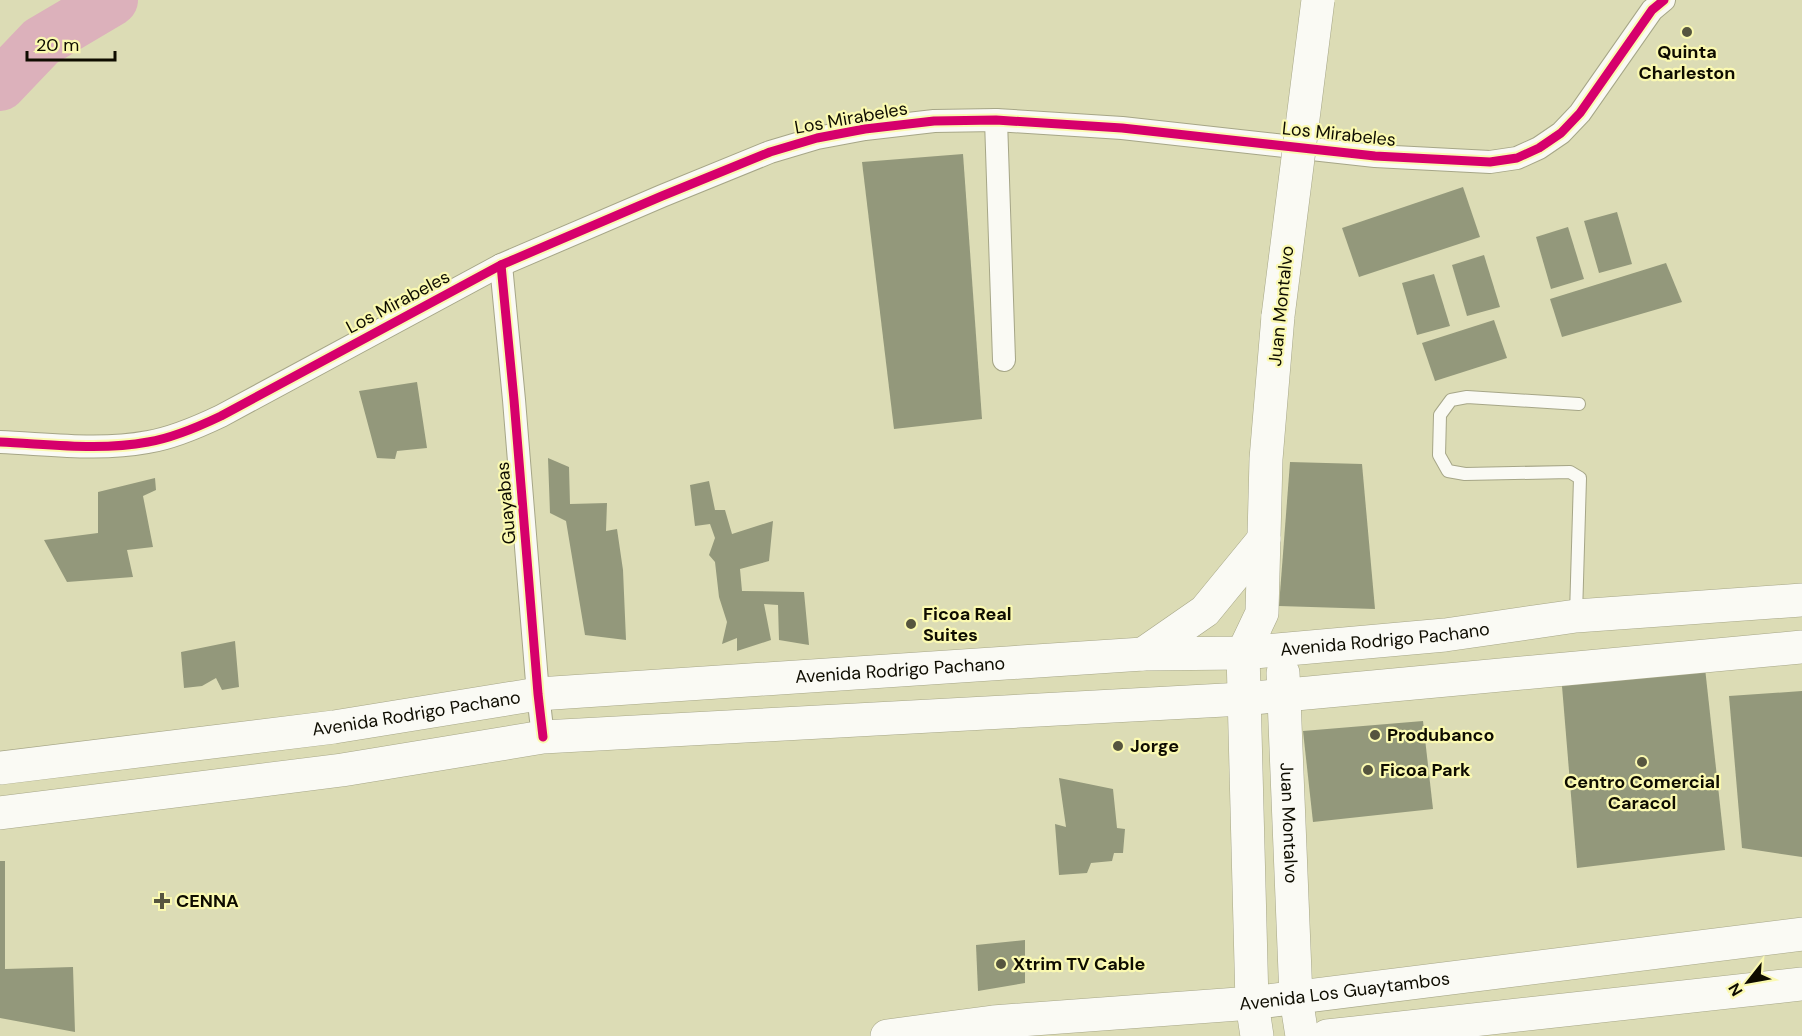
<svg xmlns="http://www.w3.org/2000/svg" width="1802" height="1036" font-family="'DM Sans',sans-serif">
<style>
.lines{fill:none;stroke-linecap:round;stroke-linejoin:round}
.river{stroke:#dcb1bb;stroke-width:52}
.building{fill:#93987b}
.service-casing{stroke:#a6a687;stroke-width:14}
.minor-casing{stroke:#a6a687;stroke-width:24}
.secondary-casing{stroke:#a6a687;stroke-width:34}
.primary-casing{stroke:#a6a687;stroke-width:34}
.service{stroke:#fafaf4;stroke-width:12}
.minor{stroke:#fafaf4;stroke-width:22}
.secondary{stroke:#fafaf4;stroke-width:33}
.primary{stroke:#fafaf4;stroke-width:33}
.secondary-bridge-casing{stroke:#a6a687;stroke-width:34;stroke-linecap:butt}
.secondary-bridge{stroke:#fafaf4;stroke-width:33}
.cycleway-casing{stroke:#faf9b1;stroke-width:13}
.cycleway{stroke:#d6006c;stroke-width:9}
.poi-dot{fill:#56553f;stroke:#faf9b1;stroke-width:2}
.labels{text-anchor:middle;dominant-baseline:central;stroke-width:4.5;stroke-linejoin:round;paint-order:stroke}
.poi-label{font-size:18px;font-weight:bold;fill:#0e0c00;stroke:#faf9b1;text-anchor:start}
.street-label{font-size:18px;fill:#0e0c00;stroke:#faf9b1}
</style>
<rect width="100%" height="100%" fill="#dcdcb5"/>
<g class="lines">
<path class="river" d="M0,85l41,-43 71,-42"/>
</g>
<g class="building">
<path d="M963,154l19,265 -88,10 -32,-267z"/>
<path d="M1463,187l17,50 -121,40 -17,-49z"/>
<path d="M1617,212l15,52 -33,9 -15,-52z"/>
<path d="M1568,227l16,52 -33,10 -15,-52z"/>
<path d="M1484,255l16,52 -33,9 -15,-51z"/>
<path d="M1666,263l16,39 -120,35 -12,-38z"/>
<path d="M1434,274l16,52 -33,9 -15,-52z"/>
<path d="M1494,320l13,38 -72,23 -13,-38z"/>
<path d="M417,382l10,66 -30,3 -2,8 -18,-1 -18,-67z"/>
<path d="M548,458l21,9 1,37 37,-1 -1,28 11,-2 6,41 3,70 -41,-5 -19,-114 -16,-8z"/>
<path d="M1290,462l72,2 13,145 -96,-3z"/>
<path d="M155,478l1,12 -13,6 10,51 -26,3 6,27 -66,5 -23,-42 54,-7v-41z"/>
<path d="M709,481l6,29h10l7,24 41,-13 -4,40 -29,8 2,22 62,1 5,53 -30,-5 -1,-35 -14,-1 7,36 -34,11v-13l-15,6 5,-22 -8,-25 -4,-35 -6,-7 6,-17 -5,-14 -15,2 -5,-41z"/>
<path d="M235,641l4,46 -17,3 -6,-12 -14,8 -18,2 -3,-36z"/>
<path d="M1705,668l20,182 -148,18 -16,-194z"/>
<path d="M1802,691v166l-60,-9 -13,-152z"/>
<path d="M1423,721l10,88 -120,13 -10,-91z"/>
<path d="M1059,778l54,11 4,39 8,1 -2,24h-9l-2,8 -21,2 -4,10 -28,2 -4,-51 11,3z"/>
<path d="M0,861h5v108l68,-2 2,65 -75,-14z"/>
<path d="M1025,940v43l-47,8 -2,-46z"/>
</g>
<g class="lines">
<g class="service-casing">
<path id="service" d="M1576,615l4,-137 -10,-6 -105,2 -17,-3 -9,-16 1,-40 11,-15 16,-3 112,7"/>
</g>
<g class="minor-casing">
<g id="minor">
<path d="M996,120l8,240"/>
<path d="M501,265l13,135 24,294 5,43"/>
<path d="M0,442c48,2 100,9 148,0 25,-4 50,-15 73,-26l280,-151 161,-69 108,-44 47,-14 48,-9 69,-8 62,-1 126,8 253,28 115,6 27,-4 22,-10 22,-15 19,-20 72,-103 12,-10"/>
</g>
</g>
<g class="secondary-casing">
<g id="secondary">
<path d="M1143,654l62,-43 59,-72"/>
<path id="s1" d="M1283,673l13,325 6,38"/>
<path id="s2" d="M0,768l334,-41 204,-33 605,-40 100,-1 202,-18 131,-19 226,-16"/>
<path d="M0,813l342,-43 201,-33 700,-38 559,-52"/>
<path d="M1257,1036l-5,-33 -9,-350 19,-40 4,-154 12,-143"/>
</g>
</g>
<g class="primary-casing">
<g id="primary">
<path id="s3" d="M887,1036l106,-14 259,-19 550,-69"/>
<path d="M1327,1036l475,-52"/>
</g>
</g>
<use href="#service" class="service"/>
<use href="#minor" class="minor"/>
<use href="#secondary" class="secondary"/>
<use href="#primary" class="primary"/>
<g class="secondary-bridge-casing">
<path id="secondary-bridge" d="M1278,316l40,-316"/>
</g>
<use href="#secondary-bridge" class="secondary-bridge"/>
<g class="cycleway-casing">
<g id="cycleway">
<path d="M501,265l13,135 24,294 5,43"/>
<path d="M0,442c48,2 100,9 148,0 25,-4 50,-15 73,-26l280,-151 161,-69 108,-44 47,-14 48,-9 69,-8 62,-1 126,8 253,28 115,6 27,-4 22,-10 22,-15 19,-20 72,-103 12,-10"/>
</g>
</g>
<use href="#cycleway" class="cycleway"/>
</g>
<g class="poi-dot">
<circle cx="1687" cy="32" r="6"/>
<circle cx="911" cy="624" r="6"/>
<circle cx="1375" cy="735" r="6"/>
<circle cx="1118" cy="746" r="6"/>
<circle cx="1642" cy="762" r="6"/>
<circle cx="1368" cy="770" r="6"/>
<path d="M159 892h6v6h6v6h-6v6h-6v-6h-6v-6h6z"/>
<circle cx="1001" cy="964" r="6"/>
</g>
<g class="labels">
<g class="poi-label">
<text x="1687" y="52" text-anchor="middle">Quinta<tspan x="1687" dy="21">Charleston</tspan></text>
<text x="923" y="614">Ficoa Real<tspan x="923" dy="21">Suites</tspan></text>
<text x="1387" y="735">Produbanco</text>
<text x="1130" y="746">Jorge</text>
<text x="1380" y="770">Ficoa Park</text>
<text x="1642" y="782" text-anchor="middle">Centro Comercial<tspan x="1642" dy="21">Caracol</tspan></text>
<text x="176" y="901">CENNA</text>
<text x="1013" y="964">Xtrim TV Cable</text>
</g>
<g class="street-label">
<text transform="translate(851 118) rotate(-10)">Los Mirabeles</text>
<text transform="translate(1339 134) rotate(6)">Los Mirabeles</text>
<text transform="translate(398 302) rotate(-28)">Los Mirabeles</text>
<text transform="translate(1281 306) rotate(-84)">Juan Montalvo</text>
<text transform="translate(506 503) rotate(-95)">Guayabas</text>
<text stroke="none"><textPath href="#s2" startOffset="1392">Avenida Rodrigo Pachano</textPath></text>
<text stroke="none"><textPath href="#s2" startOffset="906">Avenida Rodrigo Pachano</textPath></text>
<text stroke="none"><textPath href="#s2" startOffset="420">Avenida Rodrigo Pachano</textPath></text>
<text stroke="none"><textPath href="#s1" startOffset="150">Juan Montalvo</textPath></text>
<text stroke="none"><textPath href="#s3" startOffset="460">Avenida Los Guaytambos</textPath></text>
</g>
</g>
<g transform="translate(1748 982) rotate(239)" stroke="#faf9b1" stroke-width="4.5" paint-order="stroke">
<path d="M0-4.5L10 22L0 15L-10 22Z" fill="#0e0c00"/>
<text y="-9" font-size="16" font-weight="bold" text-anchor="middle" fill="#0e0c00">N</text>
</g>
<path d="M27 51v9h88v-9" fill="none" stroke="#0e0c00" stroke-width="3"/>
<text x="36" y="51" font-size="18" fill="#0e0c00" stroke="#faf9b1" stroke-width="4.5" paint-order="stroke">20 m</text>
</svg>
